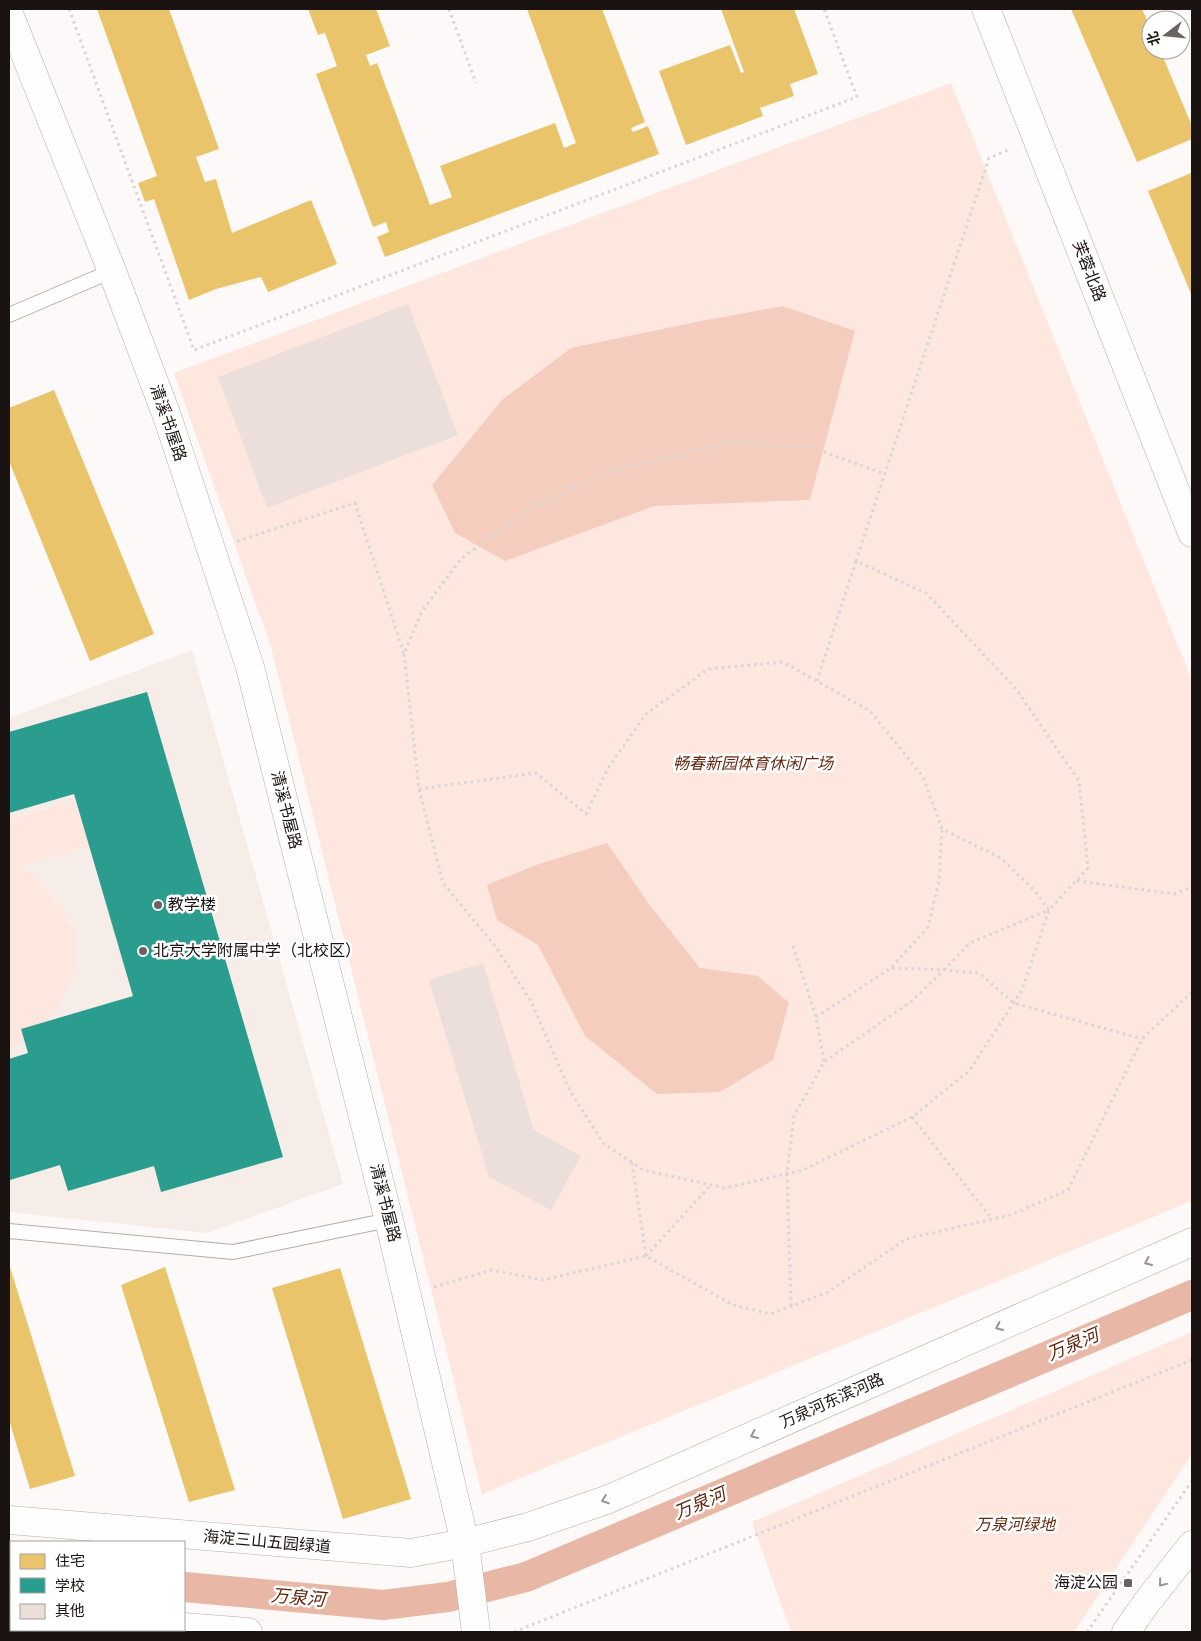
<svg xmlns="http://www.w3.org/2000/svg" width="1201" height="1641" font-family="Spectral,'Noto Sans SC',serif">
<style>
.built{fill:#f6ece8}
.green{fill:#fee7df}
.forest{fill:#f5cdbf}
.homes{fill:#e9c46a}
.schools{fill:#2a9d8f}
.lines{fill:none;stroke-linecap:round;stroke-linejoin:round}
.canal{stroke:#e8b7a5;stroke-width:30}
.building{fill:#ecdfdb}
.service-casing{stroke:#b2adab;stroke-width:16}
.minor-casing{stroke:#b2adab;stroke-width:29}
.tertiary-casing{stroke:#b2adab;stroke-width:29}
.path{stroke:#d7d6d6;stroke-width:3;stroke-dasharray:2.5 4;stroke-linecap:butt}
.service{stroke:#fffefe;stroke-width:14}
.minor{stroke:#fffefe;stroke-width:28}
.tertiary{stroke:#fffefe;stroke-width:28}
.oneway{stroke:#989493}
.poi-dot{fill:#696462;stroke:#fff;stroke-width:2}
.labels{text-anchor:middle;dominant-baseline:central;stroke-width:5;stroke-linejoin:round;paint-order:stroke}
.street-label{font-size:16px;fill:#1a1311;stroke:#fff}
.park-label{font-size:16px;font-style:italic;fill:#65280f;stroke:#fff}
.poi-label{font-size:16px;fill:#1a1311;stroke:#fff;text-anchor:start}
.water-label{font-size:18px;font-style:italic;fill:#60230a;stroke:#fff}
</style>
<rect width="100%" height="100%" fill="#fcf9f8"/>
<path class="built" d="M192,650l151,534 -136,49 -198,-21v-494z"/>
<g class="green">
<path d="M951,83l241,597v521l-710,293 -211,-847 -97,-274z"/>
<path d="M97,794l12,47 -92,26 17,8 20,23 21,33v40l-16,34 -18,22 -24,19 -8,2v-228z"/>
<path d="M1192,1332v122l-118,178h-283l-39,-110z"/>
</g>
<g class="forest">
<path d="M783,306l72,25 -45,169 -156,6 -149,55 -50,-28 -23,-48 71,-86 68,-51 125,-26z"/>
<path d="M607,843l42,61 51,64 58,8 31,27 -16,57 -53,32 -63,2 -72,-58 -47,-91 -41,-25 -10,-35 49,-20z"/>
</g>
<g class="homes">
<path d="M97,9h72l50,140 -23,8 9,25 11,-3 16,54 79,-33 26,64 -69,28 -7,-15 -45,12 -27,11 -35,-101 -9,3 -7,-19 19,-7z"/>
<path d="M308,9h68l14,37 -24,9 4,11 7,-3 53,142 22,-8 -12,-31 115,-43 9,25 12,-5 -49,-134h75l43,113 -14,6 2,4 15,-6 11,28 -274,103 -8,-20 12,-5 -3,-10 -13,5 -57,-153 21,-8 -12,-33 -7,2z"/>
<path d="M721,9h73l24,65 -28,10 4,12 -34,12 3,8 -77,29 -27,-74 71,-26 11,28 3,-1z"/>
<path d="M1071,9h71l9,20v21h9l32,76v13l-55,23z"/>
<path d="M1191,173l1,5v118l-44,-105z"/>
<path d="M54,390l100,244 -64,27 -81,-200v-53z"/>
<path d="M9,1264l66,212 -45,13 -21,-69z"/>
<path d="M165,1267l70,223 -46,12 -68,-217z"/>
<path d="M340,1268l71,231 -68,20 -71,-231z"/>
</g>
<path class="schools" d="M147,692l136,465 -122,35 -7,-26 -86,25 -8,-26 -50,15 -1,-5v-116l19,-6 -7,-24 112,-33 -59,-202 -65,19v-81z"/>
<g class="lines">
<g class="canal">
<path d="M9,1570h2"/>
<path d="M184,1587l199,18 65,-8 78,-20 666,-282"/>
</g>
</g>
<g class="building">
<path d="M408,304l50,131 -191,73 -49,-131z"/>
<path d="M483,963l51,167 47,26 -30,54 -62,-33 -60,-197z"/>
</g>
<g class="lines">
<g class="service-casing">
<g id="service">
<path d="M9,315l103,-44"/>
<path d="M9,1231l224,21 156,-32"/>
</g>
</g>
<g class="minor-casing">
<g id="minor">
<path d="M9,14l103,257 55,145 83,251 139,553 76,323 11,89"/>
<path d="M9,1520l402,33 54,-10 63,-16 81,-28 583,-257"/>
<path d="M9,1613h2"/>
<path d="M184,1627l64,5"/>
</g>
</g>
<g class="tertiary-casing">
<g id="tertiary">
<path d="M986,9l206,524"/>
<path d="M1126,1632l21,-30 45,-57"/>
</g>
</g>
<g class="path">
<path d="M69,9l125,341 663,-253 -33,-88"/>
<path d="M449,9l27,74"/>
<path d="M237,541l118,-38 49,151 18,-43 39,-52 63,-47 77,-38 123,-31 83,3 78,28"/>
<path d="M404,654l15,135 24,94 53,64 36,56 38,88 33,52 40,27 82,18 78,-18 109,-53 57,-46 53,-81 27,-80 39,-42 -9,-87 -63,-92 -90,-96 -70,-32 133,-403 22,-9"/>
<path d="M817,681l39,-120"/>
<path d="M419,789l117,-16 50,41 22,-46 38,-54 62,-45 75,-7 87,49 53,66 19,52 59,29 34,33 14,19 -79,33 -26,27 -53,-2"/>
<path d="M1077,881l97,13 18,-7"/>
<path d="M793,946l23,71 8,45"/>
<path d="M816,1017l75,-49 37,-41 11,-46 3,-52"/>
<path d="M912,1117l80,102"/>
<path d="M632,1163l14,93"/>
<path d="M646,1256l65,-71"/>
<path d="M434,1287l58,-17 51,10 103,-24 87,49 38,9 57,-22 78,-53 104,-24 58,-25 74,-151 50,-47"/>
<path d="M791,1306l-4,-133 7,-57 30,-54 88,-61 32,-31 35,3 35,30 128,36"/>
<path d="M514,1632l678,-272"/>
<path d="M1087,1632l105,-151"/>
</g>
<use href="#service" class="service"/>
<use href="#minor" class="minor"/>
<use href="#tertiary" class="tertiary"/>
</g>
<defs><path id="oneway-chevron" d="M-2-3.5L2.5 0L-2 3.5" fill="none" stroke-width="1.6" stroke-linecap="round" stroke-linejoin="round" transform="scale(1.25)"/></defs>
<g class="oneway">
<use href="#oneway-chevron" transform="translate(1148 1262) rotate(156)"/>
<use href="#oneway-chevron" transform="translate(999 1327) rotate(156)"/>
<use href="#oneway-chevron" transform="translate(754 1435) rotate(156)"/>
<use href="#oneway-chevron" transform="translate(605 1500) rotate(160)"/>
<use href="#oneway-chevron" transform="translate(1162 1583) rotate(129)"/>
</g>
<g class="poi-dot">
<circle cx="158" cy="905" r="5"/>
<circle cx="143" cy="951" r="5"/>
<rect x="1123" y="1578" width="10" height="10" rx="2.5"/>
</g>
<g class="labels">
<g class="street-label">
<text transform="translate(1089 271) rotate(69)">芙蓉北路</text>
<text transform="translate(168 423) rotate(71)">清溪书屋路</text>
<text transform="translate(286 810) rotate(76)">清溪书屋路</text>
<text transform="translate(385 1203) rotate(76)">清溪书屋路</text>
<text transform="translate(832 1401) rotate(-24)">万泉河东滨河路</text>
<text transform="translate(267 1542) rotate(5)">海淀三山五园绿道</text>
</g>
<g class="park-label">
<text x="753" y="764">畅春新园体育休闲广场</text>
<text x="1015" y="1525">万泉河绿地</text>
</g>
<g class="poi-label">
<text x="168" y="905">教学楼</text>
<text x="153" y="951">北京大学附属中学（北校区）</text>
<text x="1118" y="1583" text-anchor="end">海淀公园</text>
</g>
<g class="water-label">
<text transform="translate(1073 1345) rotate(-23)">万泉河</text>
<text transform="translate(700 1504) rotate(-23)">万泉河</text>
<text transform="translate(298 1598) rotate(5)">万泉河</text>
</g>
</g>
<rect width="1201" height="1641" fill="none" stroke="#1a1311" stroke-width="20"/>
<rect x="10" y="1541" width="175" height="90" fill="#ffffff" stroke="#a3a1a0"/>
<rect x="20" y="1554" width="25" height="15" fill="#e9c46a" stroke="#a3a1a0"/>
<text x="55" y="1566" font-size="15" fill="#1a1311">住宅</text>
<rect x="20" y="1578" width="25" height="15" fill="#2a9d8f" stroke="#a3a1a0"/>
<text x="55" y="1591" font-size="15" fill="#1a1311">学校</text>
<rect x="20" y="1604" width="25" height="15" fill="#ecdfdb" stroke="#a3a1a0"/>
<text x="55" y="1616" font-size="15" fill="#1a1311">其他</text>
<g transform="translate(1166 35) rotate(254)"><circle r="24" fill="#ffffff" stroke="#a3a1a0"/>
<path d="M0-4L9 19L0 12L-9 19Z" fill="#696462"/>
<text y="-8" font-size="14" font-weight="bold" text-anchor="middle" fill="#1a1311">北</text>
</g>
</svg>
